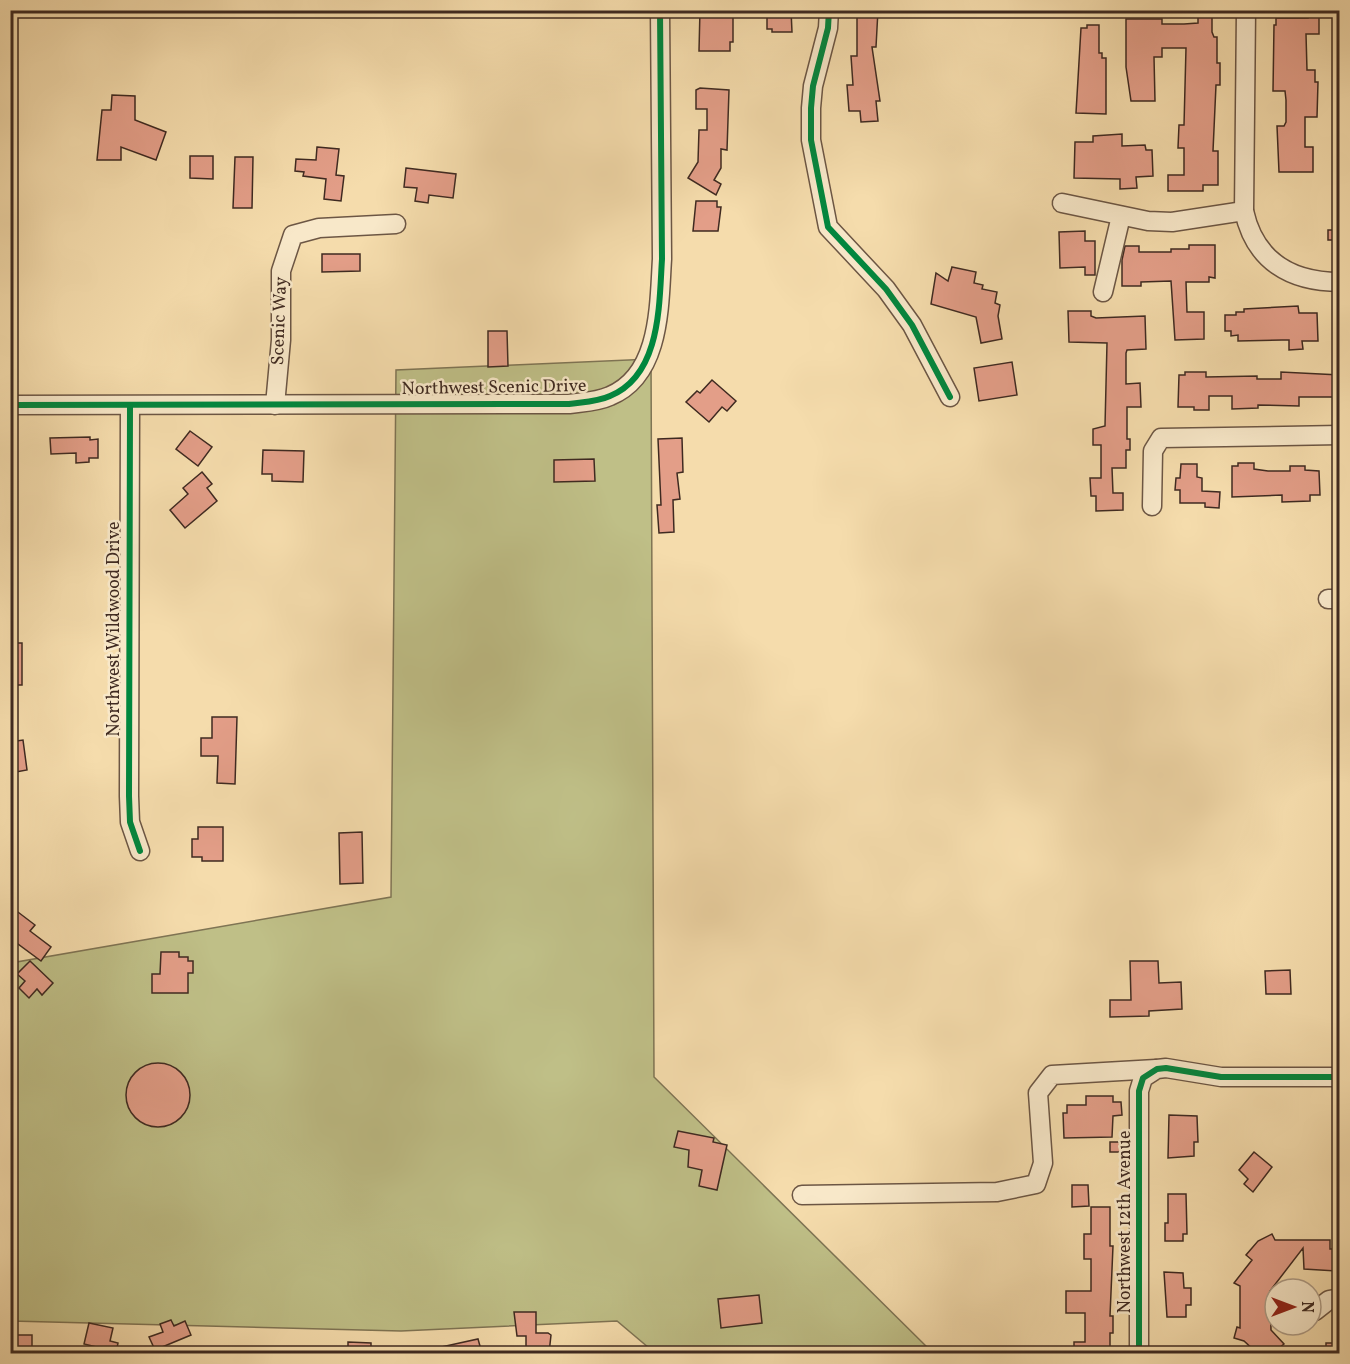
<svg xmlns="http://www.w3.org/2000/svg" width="1350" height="1364" font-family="Vollkorn,serif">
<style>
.green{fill:#bfbf87;stroke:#7f7454;stroke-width:1.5}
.building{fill:#e39e88;stroke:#3f2a21;stroke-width:1.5}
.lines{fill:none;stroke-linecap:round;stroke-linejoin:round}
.minor-casing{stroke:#6c5644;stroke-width:21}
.minor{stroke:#f8e8c9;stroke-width:18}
.cycleway-casing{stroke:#f8e8c9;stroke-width:10}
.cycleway{stroke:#00873e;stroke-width:6}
.labels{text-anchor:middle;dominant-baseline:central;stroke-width:5;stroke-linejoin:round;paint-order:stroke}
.street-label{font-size:18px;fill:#3f2a21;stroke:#f8e8c9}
</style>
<rect width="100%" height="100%" fill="#f5dcac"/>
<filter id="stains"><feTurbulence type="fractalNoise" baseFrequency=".00333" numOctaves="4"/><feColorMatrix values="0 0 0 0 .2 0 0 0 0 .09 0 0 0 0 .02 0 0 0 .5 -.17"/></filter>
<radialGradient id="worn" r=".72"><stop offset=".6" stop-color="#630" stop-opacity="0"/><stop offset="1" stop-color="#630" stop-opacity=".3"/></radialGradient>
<path class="green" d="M651,359l3,718 279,276h-278l-38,-32 -216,10 -390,-10v-358l380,-66 5,-527z"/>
<g class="building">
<path d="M700,10h33v32h-3v9h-31z"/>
<path d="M767,10h24l1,22h-20v-3h-5z"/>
<path d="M857,10h21l-2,37h-4l8,54h-4l2,20 -17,1 -1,-11h-11l-2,-26h6l-2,-29h6z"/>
<path d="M1308,14h11v20h-13l1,36h8v12h3l-1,35h-12v30h8v25h-34l-2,-46h7l2,-4v-22l-1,-9h-12l1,-66h2v-7h32z"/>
<path d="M1198,17h14v15l2,5h3v26h3v22h-4l-3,66h5v34h-15v6h-35v-16h16v-27h-6l1,-23h5l2,-77h-24v9h-8l1,44h-24l-5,-34v-48h36v5h22l14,-1z"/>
<path d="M1087,25h12v28h3v5h4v56l-30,-1 5,-85h6z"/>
<path d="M700,88l29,2 -2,60 -6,-1v19l-7,12 7,4 -5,11 -28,-17 10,-16 1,-32h8v-21h-11v-19z"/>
<path d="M112,95l23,1v24l31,12 -10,28 -35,-13v13h-24l5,-50h9z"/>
<path d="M1122,134v12l23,-1 1,5h6l1,26 -17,1 1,11 -17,1v-10l-46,-1 1,-36h18v-6z"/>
<path d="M317,147l22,2 -3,26 8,1 -3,25 -17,-2 2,-20 -23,-3 1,-4 -9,-1 1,-12 20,1z"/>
<path d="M190,156h23v23l-23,-1z"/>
<path d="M235,157h18l-1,51h-19z"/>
<path d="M406,168l50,6 -3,24 -24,-3 -1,8 -13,-2 2,-13 -13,-1z"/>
<path d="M696,201h21v6h4l-3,24h-25z"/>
<rect x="1328" y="230" width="12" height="10"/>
<path d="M1085,231v10h10v34h-10v-8l-25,1 -1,-36z"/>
<path d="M1189,245h26v33l-6,-1v5h-23l1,30h17v27l-29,1 -4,-59 -30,1v4h-19v-26l3,-14h14v6h32v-3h18z"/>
<path d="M322,254h38v17l-38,1z"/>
<path d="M952,267l24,5 -2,11 9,2 -1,4 15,3 -2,11 5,2 -2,11 4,23 -21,4 -5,-26 -45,-13 5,-31 12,8z"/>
<path d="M1298,306l1,7h18l1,28h-16l1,8 -14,1v-10h-7l-44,1v-6l-7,1v-5h-6v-16h11v-3h8v-3z"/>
<path d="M1068,311h23v5l5,2 49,-2 1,33 -19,1 -1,3v31l14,-1 1,24h-14v32h3v11h-4v18h-14l1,25h10v17l-27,1v-15h-5l-1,-18h11v-33h-8v-16l12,-3 2,-83 -38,-1z"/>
<path d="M488,331h19l1,35 -20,1z"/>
<path d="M1012,362l5,33 -38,6 -5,-33z"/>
<path d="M1185,372h21v5l51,-1v3h24v-7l59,3v22h-41v9l-41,-1v3l-26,1v-13h-23v14h-15v-3h-16l1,-32h6z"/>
<path d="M712,380l24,21 -9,10 -5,-4 -13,15 -23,-20 11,-11 3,2z"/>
<path d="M190,431l22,16 -14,19 -22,-17z"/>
<path d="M90,437v3l8,-1v19h-9v4l-13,1v-10l-25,1 -1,-16z"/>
<path d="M682,438l1,34 -6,1 3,26 -7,1 1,32 -15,1 -2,-28h4l-3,-66z"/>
<path d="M263,450l41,1 -1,31 -31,-1v-7h-10z"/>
<path d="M594,459l1,22 -41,1v-22z"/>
<path d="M1238,463h16v6l14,2h22v-5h15v4l14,1 1,24h-10v6l-28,1v-7l-50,2v-31h6z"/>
<path d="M1181,464h16v13l5,1v13l18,1 -1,16 -14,-1v-4h-25v-13h-5l1,-12h4z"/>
<path d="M202,472l10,12 -5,4 10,13 -32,27 -15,-18 18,-16 -5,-6z"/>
<rect x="10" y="643" width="12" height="42"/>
<path d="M212,717h25l-2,67 -18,-1 1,-27h-17v-18h11z"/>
<path d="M23,740l4,30 -17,3v-31z"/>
<path d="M198,827h25v34h-21v-4h-10v-18h6z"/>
<path d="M362,832l1,51 -23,1 -1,-51z"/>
<path d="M10,906l25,19 -5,6 21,16 -10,14 -31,-23z"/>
<path d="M161,952h18v5h9v4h5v12h-5v20h-36v-19h8z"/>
<path d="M30,961l23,22 -11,12 -5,-6 -8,9 -10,-10 6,-7 -8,-7z"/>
<path d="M1130,961h28l1,22 22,-1 1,27 -33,2v5l-39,1v-17h21z"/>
<path d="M1290,970l1,24h-25l-1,-23z"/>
<circle cx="158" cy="1095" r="32"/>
<path d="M1086,1096h27v6h8l1,13 -9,1 -1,21 -48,1 -1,-25h4v-8h19z"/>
<path d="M1169,1115l28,1 1,26h-4v14l-26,2z"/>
<path d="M678,1131l36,7 -1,4 14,3 -10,45 -18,-4 3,-16 -14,-3 1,-17 -15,-3z"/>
<rect x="1110" y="1142" width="14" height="10"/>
<path d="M1254,1152l18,15 -19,25 -9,-8 4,-5 -9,-9z"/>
<path d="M1072,1185h16l1,21 -17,1z"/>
<path d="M1168,1194h18l1,40h-4v7h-18v-18h3z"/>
<path d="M1091,1207h19v39h3l-3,70h3v17h-3v17h-22v3h-14v-11h11v-29h-19v-22h25v-32h-7v-25h7z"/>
<path d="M1272,1234l3,6h55v9h6v22l-32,-2 -1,-21 -33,43 1,39 13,14 -5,4 6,5h-28l-13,-12 -10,-3 3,-11 3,1v-42l-6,-3 18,-23 -6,-5 12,-14z"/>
<path d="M1164,1272l19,1 1,15h7v17h-5v12h-19z"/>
<path d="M759,1295l3,28 -41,5 -3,-29z"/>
<path d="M514,1312h22v21h12l3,2 -2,18 -23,-1v-16h-9z"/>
<path d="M171,1320l3,6 11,-5 6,14 -36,15 -6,-13 14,-5 -3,-8z"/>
<path d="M89,1323l24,5 -3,13 8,2 -2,10h-16l1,-5 -17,-4z"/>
<rect x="10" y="1335" width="22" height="18"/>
<path d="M478,1339l4,14h-49l-1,-4z"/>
<path d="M348,1342l23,1v10h-23z"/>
<rect x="1326" y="1343" width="14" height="10"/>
</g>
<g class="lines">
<g class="minor-casing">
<g id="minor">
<path d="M829,10l-1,18 -15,58 -2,22v32l17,87 58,62 26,36 38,72"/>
<path d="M1246,10l-2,201c11,50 46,71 96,71"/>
<path d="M1062,203l86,18 24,1 72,-11"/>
<path d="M1103,292l18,-76"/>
<path d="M10,405l559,-1c14,-2 28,-2 41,-8 51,-21 49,-91 52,-137l-2,-249"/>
<path d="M275,405l6,-65v-69l12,-36 26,-7 77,-4"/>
<path d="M130,406l-1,390 1,26 10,29"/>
<path d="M1152,506l1,-55 8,-13 179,-3"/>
<path d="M1328,599h12"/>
<path d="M802,1195l195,-3 39,-8 7,-21 -5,-70 14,-18 104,-6"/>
<path d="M1315,1311l14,-11 11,-2"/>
<path d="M1139,1354v-263l4,-13 14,-9 9,-1 55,9h119"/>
</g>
</g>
<use href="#minor" class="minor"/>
<g class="cycleway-casing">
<g id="cycleway">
<path d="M829,10l-1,18 -15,58 -2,22v32l17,87 58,62 26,36 38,72"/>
<path d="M10,405l559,-1c14,-2 28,-2 41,-8 51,-21 49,-91 52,-137l-2,-249"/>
<path d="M130,406l-1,390 1,26 10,29"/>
<path d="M1139,1354v-263l4,-13 14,-9 9,-1 55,9h119"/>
</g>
</g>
<use href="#cycleway" class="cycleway"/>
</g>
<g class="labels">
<g class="street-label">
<text transform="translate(280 321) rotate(-88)">Scenic Way</text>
<text transform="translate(494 388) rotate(-1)">Northwest Scenic Drive</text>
<text transform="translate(114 629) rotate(-90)">Northwest Wildwood Drive</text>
<text transform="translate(1125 1222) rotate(-90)">Northwest 12th Avenue</text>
</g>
</g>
<rect width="1350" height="1364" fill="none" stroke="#f5dcac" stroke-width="36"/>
<rect x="12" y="12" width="1326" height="1340" fill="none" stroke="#3f2a21" stroke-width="3"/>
<rect x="18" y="18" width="1314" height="1328" fill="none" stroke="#3f2a21" stroke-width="1.5"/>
<g transform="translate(1293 1307) rotate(90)"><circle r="28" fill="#f8e8c9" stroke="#ae9c86" stroke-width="1.5"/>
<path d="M0-4.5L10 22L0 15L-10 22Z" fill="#8f2418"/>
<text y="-9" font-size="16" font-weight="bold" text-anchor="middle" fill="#3f2a21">N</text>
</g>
<rect width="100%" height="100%" filter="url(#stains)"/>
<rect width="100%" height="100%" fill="url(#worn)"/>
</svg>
